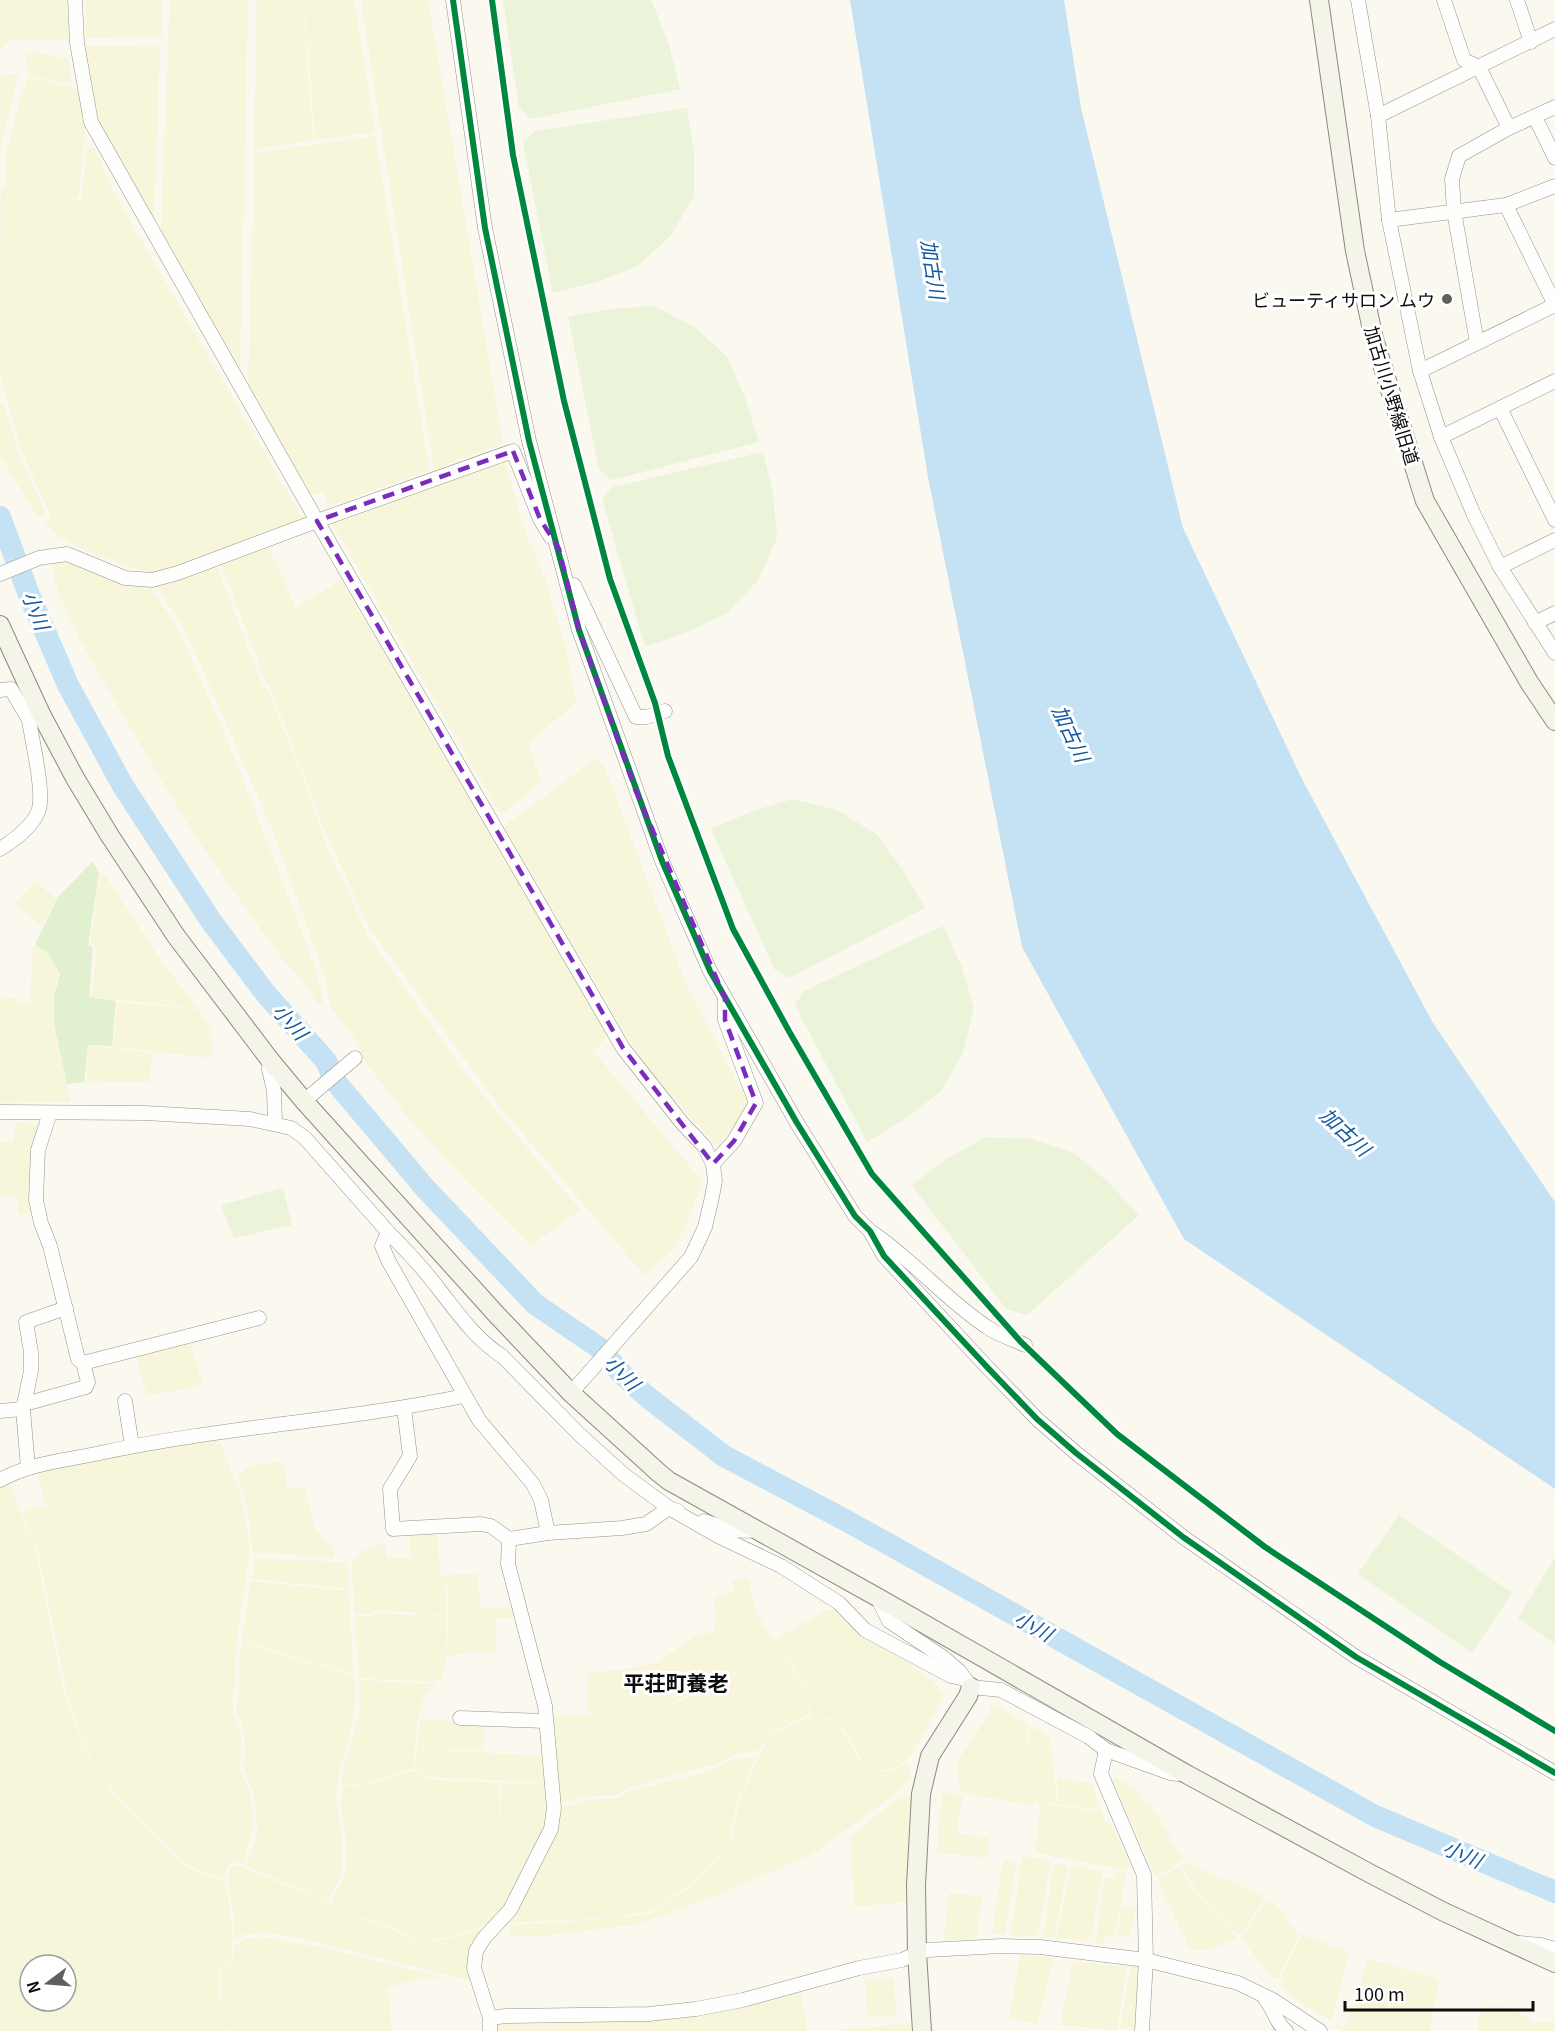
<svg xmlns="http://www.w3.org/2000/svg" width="1555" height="2031" font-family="Georgia,'Noto Sans JP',serif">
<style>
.farmland{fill:#f7f6db;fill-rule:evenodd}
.green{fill:#e1f0cf}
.pitch{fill:#ebf4d8}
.water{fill:#c5e2f5}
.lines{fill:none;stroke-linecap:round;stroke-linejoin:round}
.river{stroke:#c5e2f5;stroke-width:22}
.street-casing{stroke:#93928e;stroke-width:15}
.secondary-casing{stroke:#8a8985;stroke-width:20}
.street{stroke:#fefefd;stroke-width:14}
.secondary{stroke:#f4f4e8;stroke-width:18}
.cycleway-casing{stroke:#fff;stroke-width:10}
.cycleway{stroke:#00873e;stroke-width:6}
.marked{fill:none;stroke:#7b2cbf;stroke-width:4.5;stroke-dasharray:12 8;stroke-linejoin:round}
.poi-dot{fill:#5f5f5b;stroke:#fff;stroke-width:2}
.labels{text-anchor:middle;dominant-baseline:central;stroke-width:6;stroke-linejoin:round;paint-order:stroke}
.poi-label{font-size:18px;fill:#0c0c0c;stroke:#fff;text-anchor:end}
.street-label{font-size:18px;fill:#0c0c0c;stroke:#fff}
.water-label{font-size:20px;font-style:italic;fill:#135aa0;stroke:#fff}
.quarter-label{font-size:21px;font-weight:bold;fill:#0c0c0c;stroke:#fff}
</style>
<rect width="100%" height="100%" fill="#faf8ef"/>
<g class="farmland">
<path d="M0,0h66l3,39 -58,1 -11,11z"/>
<path d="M85,0h77v36l-76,2z"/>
<path d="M170,0h78l-8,371 -79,-141z"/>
<path d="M257,0h46l10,140 -59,9z"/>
<path d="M304,0h50l21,132 -60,8z"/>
<path d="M361,0h67l75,443 -69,27z"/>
<path d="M160,45l-6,174 -56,-97 -13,-76z"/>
<path d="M25,52h8l35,7 4,23 -9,1 -33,-7z"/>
<path d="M18,73l-18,77v-73z"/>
<path d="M28,77l49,12 9,34 -8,76 -34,-5 37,7 6,-53 7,-2 21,49 188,324 -138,52 -12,2 -23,-5 -56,-23 -17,-10 -12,-14 6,-5 -30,-66 -21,-76 1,-185 6,-2 -2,-28 10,-42z"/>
<path d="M375,136l54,334 -101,37 -4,-15 -15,3 -61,-107 7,-235z"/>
<path d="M0,403h4l13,48 28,61 -2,4 -4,2 -39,-62z"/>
<path d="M504,460l23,77 17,39 22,72 10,54 -48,42 13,38 -40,33 -168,-290z"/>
<path d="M268,546l28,62 45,-28 267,456 -15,15 109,130 -12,34 -16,33 -29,28 -146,-170 -129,-177 -44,-95 -56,-147 -5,-7 -44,-116z"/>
<path d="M60,559l89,27 27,39 47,105 55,140 38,100 9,38 -11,-9 -3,-8 -27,-30 -48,-66 -46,-67 -62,-104 -48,-84 -23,-52 -6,-24 1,-4z"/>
<path d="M216,564l36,95 10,25 7,9 26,64 32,90 41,89 98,138 89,107 26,29 -50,35 -47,-46 -76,-81 -43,-57 -13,-27 -21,-26 -8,-38 -51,-141 -76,-175 -14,-29 -26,-39 14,-3z"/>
<path d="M595,759l9,6 82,219 64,123 -29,43 -61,-66 -35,-50 -121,-208z"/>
<path d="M101,873l5,4 58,88 -68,-8 -1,-12 -5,-1z"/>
<path d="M35,881l21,18 -14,27 -27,-23z"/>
<path d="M33,946l9,2 4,4 13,22 -6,22v29l18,77 -71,1v-107l17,3 -1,4 14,-1z"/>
<path d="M96,958l69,8 33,42 -107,-11z"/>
<path d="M118,1002l80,7 13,22 1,27 -99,-11z"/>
<path d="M91,1046l61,7 -2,29 -64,-1 3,-32z"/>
<path d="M16,1122l25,3 -8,87 -15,2 -1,-17 -17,-1v-54h13z"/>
<path d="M189,1339l14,47 -56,9 -12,-42z"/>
<path d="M217,1436l23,57 10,54 -15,107v25l-3,21 2,16 7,21 -1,34 9,18 4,40 -10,35 -9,-2 -5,1 -5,17 -22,-8 -24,-14 -64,-66 -20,-29 -8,-15 -19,-54 -28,-139 -17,-43 24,-6 -10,-35z"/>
<path d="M282,1462l6,27 16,-1 10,37 7,11 12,11 1,10 -81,-4 -5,-43 -10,-35 7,-6 12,-5z"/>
<path d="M6,1482l3,1 27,68 27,141 24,62 26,40 37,37 17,19 17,15 17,9 25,9 7,55 -2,30 -16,-5 4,2 -1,19 6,42 -3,-31 -1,-29 12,3 2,-24 12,-6 16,-2 57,10 123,30h-14l-40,10 4,44h-165l-2,-4 -2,4h-223v-34l9,5 4,7 -3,-8 -10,-5v-238l35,14 40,27 -40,-28 -35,-14v-272zM30,1965h36v36h-36z"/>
<path d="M437,1530l3,45h5l2,40h-29l-4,-3 -21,-1 -20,1 -1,1 75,4 -1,39 -4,22 -11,4 -72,-4 -4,-62 17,1 1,-3 -19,-1 -2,-51 9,-10 24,-9 2,16 24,-2 -2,-25z"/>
<path d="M255,1558l92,4 2,27 -97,-10z"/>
<path d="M477,1574l4,34 33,-1 2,10 -21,2 2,34 -26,-1 -24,4 2,-44 -3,-37z"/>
<path d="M748,1578l8,34 18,29 54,-32 6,1 25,24 49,29 26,19 10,15 -34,60 -13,10 -12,3 -13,-1 -8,-5 -21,-36 -16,-10 -17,-4 -1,-10 2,-16 -13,-14 -18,-25 -57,31 -45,19 -12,8 58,-26 56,-31 16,25 14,14 -2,16 1,9 -36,17 -15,20 -24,3 -15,9 -92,25 -10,7 -26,1 -34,8 -6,-87 39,-2 17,-2 -18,1 -2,-41 32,-3 38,-7 38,-27 19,-4 2,-11 -2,-24 21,-5 -3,-11z"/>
<path d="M250,1581l98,10 6,84 -95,-30 -17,-2z"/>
<path d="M242,1644l17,3 95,30 1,20 -2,24 -14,50 -3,29 6,43 -1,29 -3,10 -11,19 -81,-35 11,-31v-13l-3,-29 -10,-23 1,-37 -9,-25 3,-23v-26z"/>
<path d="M359,1680l71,4 12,-3 -11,6 -7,10 -4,11 -4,27 -61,-5 4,-17z"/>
<path d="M992,1703l35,21 5,59 -3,-58 21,12 7,67 -23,-3v4l-74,-12 -3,-31 32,-48 4,57 -3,-62z"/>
<path d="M814,1715l25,11 5,7 16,28 8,8 17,3 12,-3 10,-7 4,16 -19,18 -79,58 -98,42 -76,28 -97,12h-33l2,-11 106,-7 33,-4 35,-23 14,-11 32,-36 8,-43 29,-63 5,-5z"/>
<path d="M420,1719l33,1 3,4h28l-1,27 -66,-3z"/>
<path d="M355,1731l61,5 -3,33 -48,14 -23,3 1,-16z"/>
<path d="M417,1749l126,7 1,27 -117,-6 -7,-6 -6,-2z"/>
<path d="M756,1756l-20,49 -7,40 -34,36 -41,29 -37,7 -106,6 47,-115 34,-8 27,-2 9,-6 84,-22 23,-11z"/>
<path d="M412,1771l8,2 7,6 73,4 -2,57 4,-57 44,1 2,18 -3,27 -19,31 -14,36 -12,18 -14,11 -42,13 -26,3 -20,-11 -50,-17 -17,-10 14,-27 2,-15 -1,-19 -5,-37 1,-18 23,-2z"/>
<path d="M1057,1777l35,7 9,26 -43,-6z"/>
<path d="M1115,1778l21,11 9,16 4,-2 34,56 -12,9 -16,8 -42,-95z"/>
<path d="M942,1792l21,4 -7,37 32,5 -1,20 -50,-6z"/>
<path d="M909,1796h3l-7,106 -51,5 -3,-71 47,-37z"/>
<path d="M1040,1803l61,9 5,11 5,1 19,42 -2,4 -92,-17z"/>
<path d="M1022,1856l29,5 -12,69h-3v6l-25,-1z"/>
<path d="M1003,1859l13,3 -11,72 -13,-1z"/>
<path d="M1054,1863l14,3 -14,72 -11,-1z"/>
<path d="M1187,1863l78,34 -24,37 -7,-2 -33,-36 -19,-29z"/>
<path d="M236,1865l88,36 24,13 49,18 20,10 26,-2 43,-13 -10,10 -6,13 3,31 -152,-38 -56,-11 -19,2 -11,6 -2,-30 -5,-28 2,-13z"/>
<path d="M1071,1866l32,6 -12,66h-3l-1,3 -31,-3z"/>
<path d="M1179,1867l21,32 37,39 -27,11 -20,1 -33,-72z"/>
<path d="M1116,1871l10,2 -11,64 -8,-1 -1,-4 -2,12 -8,-2 8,-64 10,1z"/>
<path d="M949,1893l33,3 -6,43 -32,1z"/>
<path d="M1267,1899l15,11 9,16 8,8 -21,44h-5l-32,-40z"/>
<path d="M1122,1907l13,1 -6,30 -12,-3z"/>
<path d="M1302,1935l48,17 -19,68 -31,-17 -20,-16 5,-6 -5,-2z"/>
<path d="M1020,1954l34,4 -17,66 -27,-6z"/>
<path d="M1368,1959l40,11 -16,61h-48l-9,-4 1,-3 10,3z"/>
<path d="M1073,1961l54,6 -10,63 -57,-5z"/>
<path d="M1131,1966h10l-4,63 -17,-1z"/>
<path d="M1409,1970l30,10 -10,51h-36z"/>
<path d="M894,1979l2,37 -28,1 -3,-37z"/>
<path d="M801,1992l6,39h-172v-11l91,-10z"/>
<path d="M1481,2007h28l7,2 20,17 -1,-4h20v9h-75l-3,-7z"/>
<path d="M499,2020h135v11h-141v-4z"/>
<path d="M910,2023l1,8h-72z"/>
</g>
<path class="green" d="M93,861l6,13 -11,71 5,2 -4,50 27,4 -4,45 -24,-1 -4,37 -17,2 -13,-59v-28l6,-23 -13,-22 -12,-7 23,-48z"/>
<g class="pitch">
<path d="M503,0h147l3,4 16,41 11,44 -150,30 -11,-12z"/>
<path d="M687,108l7,43v45l-23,39 -33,31 -41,16 -44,11 -30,-151 12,-11z"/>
<path d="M654,306l41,21 33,31 17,40 14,44 -148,38 -12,-11 -31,-152 42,-8z"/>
<path d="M763,452l10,42 4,44 -19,42 -31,33 -39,19 -43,15 -43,-148 11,-12z"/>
<path d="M793,799l44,11 39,24 26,35 23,39 -136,70 -14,-8 -64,-141 39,-17z"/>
<path d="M943,926l18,39 13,43 -11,45 -23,39 -34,26 -39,24 -72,-137 9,-14z"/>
<path d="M986,1137l45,2 43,14 33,28 32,34 -112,100 -21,-6 -94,-124 34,-26z"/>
<path d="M283,1188l9,37 -58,13 -13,-33z"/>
<path d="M1399,1515l113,78 -40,60 -114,-79z"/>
<path d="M1555,1557v87l-37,-26z"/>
</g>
<path class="water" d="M850,0h214l17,108 102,420 120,253 130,242 122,179v287l-371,-250 -162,-292 -94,-470z"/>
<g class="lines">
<path class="river" d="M0,517l28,75 40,93 55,101 88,135 55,73 60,67 8,19 91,108 110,116 63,43 25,28 27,24 74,57 123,65 528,295 180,76"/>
<g class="street-casing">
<g id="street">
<path d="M75,0l2,43 14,79 226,399 306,527 59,75 22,23 9,18 2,17 -3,16 -7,30 -14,30 -120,136"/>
<path d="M453,0l32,228 44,213 50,189 83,231 48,110 87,152 58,93 15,15 14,25 103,111 50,52 39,34 107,84 173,120 199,116"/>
<path d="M1358,0l20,116 11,104 31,151 21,66 33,78 26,52 55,86"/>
<path d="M1444,0l20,60 15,7 30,61"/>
<path d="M1517,0l14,42"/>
<path d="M1378,116l177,-87"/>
<path d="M1535,117l20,41"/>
<path d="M1506,205l49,100"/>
<path d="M1389,220l117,-15 49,-19"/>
<path d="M1477,343l-23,-132 -2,-32 7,-23 50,-28 46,-21"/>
<path d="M1420,371l135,-66"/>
<path d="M1500,408l55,112"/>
<path d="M1441,437l114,-56"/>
<path d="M1500,567l55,-27"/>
<path d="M0,574l39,-16 28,-4 58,24 27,2 26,-7 139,-52 196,-70 27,68 10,17"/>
<path d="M574,585l62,132h11l18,-6"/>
<path d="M1535,623l20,-10"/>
<path d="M0,690l11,-1 18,31"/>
<path d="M0,849c14,-9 34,-23 39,-40 5,-19 -7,-68 -10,-89l12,-6"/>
<path d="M270,1060l-1,9 5,22 1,33"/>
<path d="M304,1101l51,-43"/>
<path d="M0,1112l145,1 105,6 41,9 14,10 83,94 -6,14 7,16 90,158 54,64 8,16 7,33"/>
<path d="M713,1164l21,-23 22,-38 -31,-83v-20"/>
<path d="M388,1232c17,17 35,36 50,56 19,24 37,51 64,68l77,78 44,40 46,34 49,28 63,30 58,37 26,27 86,46 14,3"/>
<path d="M873,1233c41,28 73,67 114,94 11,8 26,12 38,18"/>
<path d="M83,1363l176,-45"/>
<path d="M125,1401l7,45"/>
<path d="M26,1402h6l54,-15 2,-5 -5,-19 -5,-4 -28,-113 -9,-23 -5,-23 2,-50 12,-37"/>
<path d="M404,1408l6,48 -20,33 3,40 88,-5 10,2 18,13 39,-6 74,-5 24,-4 23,-16 9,3"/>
<path d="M0,1411l23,-2"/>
<path d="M28,1468l-5,-59 8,-38v-19l-5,-30 40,-14"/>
<path d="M0,1480c30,-17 67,-20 100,-27 120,-26 244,-32 364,-57"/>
<path d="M704,1521c17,6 33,12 51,9"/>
<path d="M877,1597l12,24 55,37 15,13 12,16 30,3 88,47 17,13 64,23 7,1"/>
<path d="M460,1718l86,3"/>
<path d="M1106,1750l-5,24 43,101 2,85 -4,71"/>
<path d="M1519,1943l22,2 14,4"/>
<path d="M1265,1999c9,10 12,26 21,32"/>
<path d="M490,2018l16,-2 143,-2 47,-5 47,-9 116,-32 43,-8 15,-7 11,-3 73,-4 39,1 106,13 92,23 35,17 47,31"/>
<path d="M490,2031v-13l-16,-50 2,-17 8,-13 26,-28 41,-81 3,-21 -9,-102 -37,-142 1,-25"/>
</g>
</g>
<g class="secondary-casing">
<g id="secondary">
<path d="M1319,0l36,251 19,88 51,162 104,181 26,39"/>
<path d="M0,625l41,89 34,64 35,58 66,100 94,124 34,41 192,213 75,79 88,80 10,8 208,116 311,178 183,99 73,38 111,51"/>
<path d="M922,2031l-5,-78 -1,-68 5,-91 9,-38 38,-60 3,-9"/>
</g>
</g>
<use href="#street" class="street"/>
<use href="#secondary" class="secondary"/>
<g class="cycleway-casing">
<g id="cycleway">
<path d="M453,0l32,228 44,213 50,189 83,231 48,110 87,152 58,93 15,15 14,25 103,111 50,52 39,34 107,84 173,120 199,116"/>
<path d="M492,0l21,155 51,246 46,178 45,124 13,53 65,173 57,104 82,141 149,168 96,92 148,113 175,115 115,69"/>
</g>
</g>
<use href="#cycleway" class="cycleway"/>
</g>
<path class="marked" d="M513,451l27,68 19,30 20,81 56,159 90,209v22l31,83 -22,38 -21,23 -90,-116 -306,-527z"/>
<circle class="poi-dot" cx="1447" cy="299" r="6"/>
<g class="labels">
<g class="poi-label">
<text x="1435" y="299">ビューティサロン ムウ</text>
</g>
<g class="street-label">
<text transform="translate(1393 395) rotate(73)">加古川小野線旧道</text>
</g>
<g class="water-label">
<text transform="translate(934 269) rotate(81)">加古川</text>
<text transform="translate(37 610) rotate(68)">小川</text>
<text transform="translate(1072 733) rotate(65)">加古川</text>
<text transform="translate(291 1021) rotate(48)">小川</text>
<text transform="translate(1346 1131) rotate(43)">加古川</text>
<text transform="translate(623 1372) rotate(45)">小川</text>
<text transform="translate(1034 1625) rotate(29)">小川</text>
<text transform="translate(1463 1853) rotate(23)">小川</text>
</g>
<g class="quarter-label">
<text x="676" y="1682">平荘町養老</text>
</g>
</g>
<g transform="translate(48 1983) rotate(254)"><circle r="28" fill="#ffffff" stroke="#9e9e9e" stroke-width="1.5"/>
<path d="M0-4.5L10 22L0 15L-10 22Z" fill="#5f5f5b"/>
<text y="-9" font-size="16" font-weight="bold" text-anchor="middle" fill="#0c0c0c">N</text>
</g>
<path d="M1345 2001v9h188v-9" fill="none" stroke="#0c0c0c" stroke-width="3"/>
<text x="1354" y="2001" font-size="18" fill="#0c0c0c" stroke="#ffffff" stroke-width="4.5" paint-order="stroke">100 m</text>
</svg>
